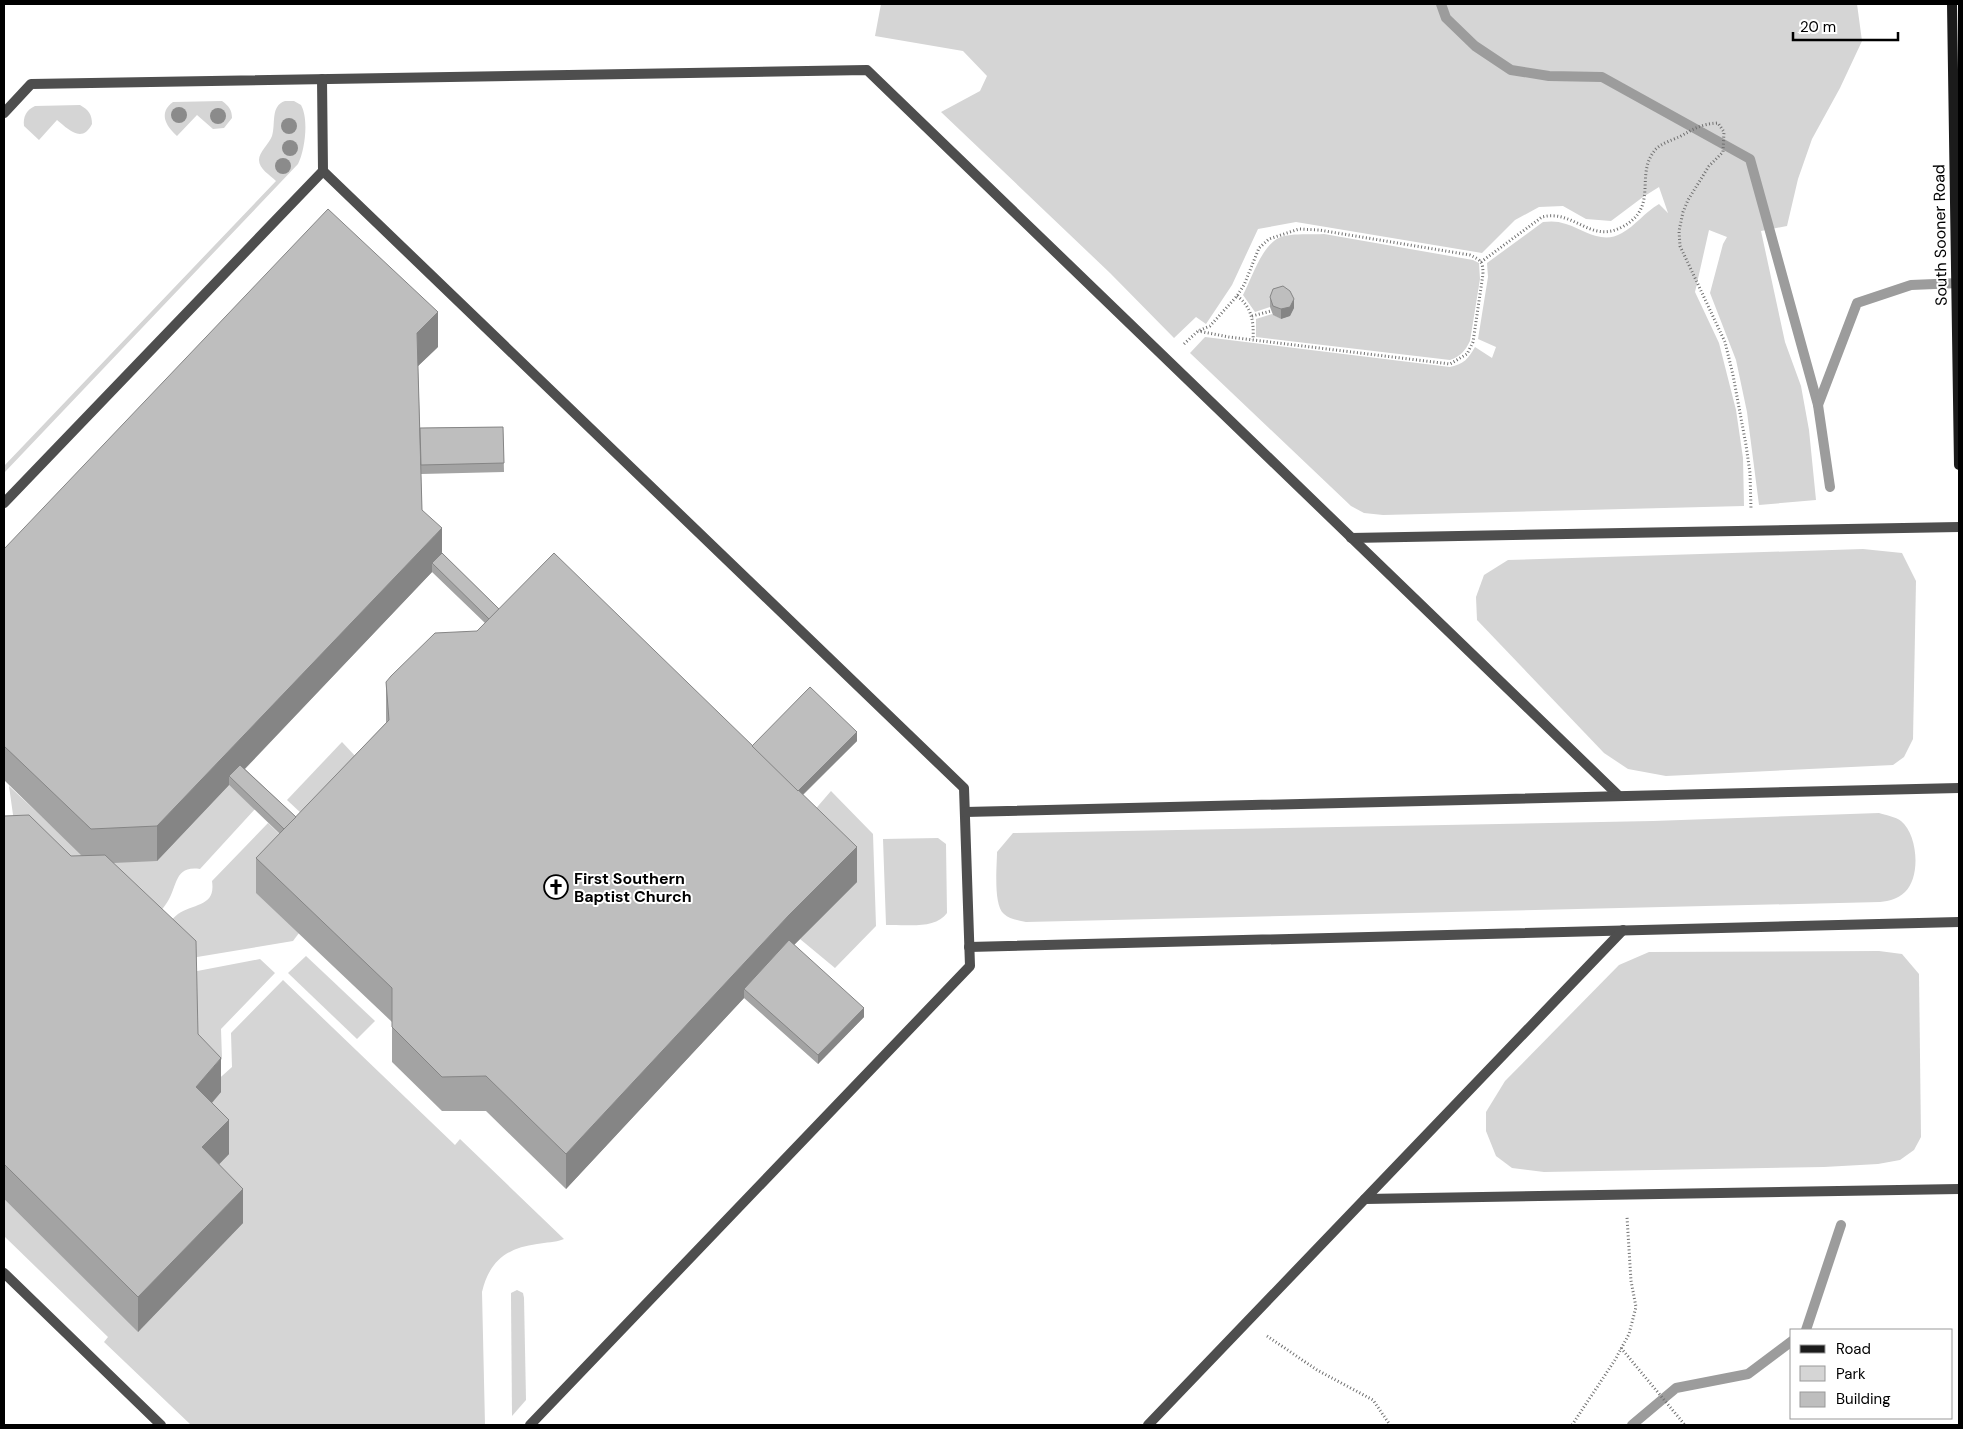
<svg xmlns="http://www.w3.org/2000/svg" width="1963" height="1429" font-family="'DM Sans',sans-serif">
<style>
.green{fill:#d5d5d5}
.lines{fill:none;stroke-linecap:round;stroke-linejoin:round}
.stream{stroke:#9c9c9c;stroke-width:10}
.path{stroke:#707070;stroke-width:3;stroke-dasharray:1 2.5;stroke-linecap:butt}
.service{stroke:#4e4e4e;stroke-width:10}
.secondary{stroke:#1b1b1b;stroke-width:10}
.tree{fill:#8b8b8b}
.wall{fill:#a3a3a3;fill-rule:evenodd}
.shaded-wall{fill:#858585}
.building{fill:#bebebe;stroke:#858585}
.labels{text-anchor:middle;dominant-baseline:central;stroke-width:4;stroke-linejoin:round;paint-order:stroke}
.street-label{font-size:16px;fill:#000;stroke:#fff}
.poi-label{font-size:16px;font-weight:bold;fill:#000;stroke:#fff;text-anchor:start}
</style>
<rect width="100%" height="100%" fill="#fff"/>
<g class="green">
<path d="M881,4h976l5,37 -22,47 -28,51 -14,40 -11,47 -26,5 24,111 16,44 8,44 7,70 -57,5 -12,-93 -11,-52 -26,-67 13,-49 4,-7 -18,-7 -14,62 24,51 17,67 7,48 1,48 -361,9 -19,-2 -13,-7 -161,-153 15,-16 245,30c14,-3 18,-8 25,-20l17,11 4,-11 -18,-8 10,-62 -1,-14 56,-41c8,-1 15,-1 23,2 19,6 36,21 56,9 13,-7 23,-21 37,-29l9,9 -9,-26 -16,10 -32,24 -25,-2 -23,-13 -24,1 -24,13 -33,33 -186,-31 -38,7 -26,56 -26,39 -10,-7 -22,21 -64,-65 -169,-161 39,-21 7,-15 -24,-25 -88,-15z"/>
<path d="M222,101c7,5 10,9 10,17l-8,10 -11,1 -16,-14 -20,21c-11,-10 -19,-23 -4,-34z"/>
<path d="M285,101h9l7,4c8,14 4,45 -3,59l-294,309v-7l272,-285c-6,-6 -17,-12 -17,-21 0,-8 10,-16 13,-24 4,-12 -2,-30 13,-35z"/>
<path d="M80,105c9,5 12,10 12,19 -10,20 -24,5 -35,-4l-18,20 -15,-14c-1,-9 2,-16 11,-20z"/>
<path d="M1324,234l149,26 6,3 1,16 -10,62c-5,10 -9,15 -20,19l-194,-23v-18l16,-5 9,5 9,-3 4,-8 -21,-10 -3,9 -15,5 -12,-17c9,-17 19,-51 38,-58 12,-4 30,-2 43,-3z"/>
<path d="M1863,549l39,4 14,28 -3,158 -9,18 -11,8 -227,11 -38,-7 -24,-16 -127,-133 -1,-23 8,-22 24,-15z"/>
<path d="M342,742l29,31 -54,55 -30,-28z"/>
<path d="M229,785l26,24 -55,60c-27,-4 -22,19 -34,35 -6,9 -13,16 -20,24l-132,-106 -5,-36 82,77z"/>
<path d="M831,791l42,43 3,92 -41,42 -35,-29 56,-58 -56,-54z"/>
<path d="M1879,813c6,2 17,4 22,8 17,14 20,56 4,71 -8,7 -15,9 -25,10l-854,20c-8,-2 -17,-3 -22,-8 -11,-9 -7,-48 -7,-62l16,-19 640,-12z"/>
<path d="M268,823l28,27 3,83 -6,8 -114,19 -22,-22c6,-7 13,-18 21,-24 16,-11 38,-7 34,-33z"/>
<path d="M938,838l8,6 1,69c-12,17 -41,11 -61,12l-3,-86z"/>
<path d="M1879,951l23,3 17,20 2,163 -7,13 -14,10 -22,4 -54,3 -280,5 -32,-4 -16,-12 -10,-25v-19l19,-31 114,-116 30,-13z"/>
<path d="M306,956l69,65 -18,18 -69,-66z"/>
<path d="M260,959l15,14 -54,56 1,30 -19,15 -5,-6 -6,-96z"/>
<path d="M283,980l172,165 5,-6 104,100c-10,4 -17,3 -27,5 -31,4 -48,18 -55,48l3,133h-294l-87,-83 4,-5 -104,-101v-37l134,132 104,-108 -46,-102 17,-37 19,-17 -1,-34z"/>
<path d="M517,1290l6,3 1,5 2,102 -14,16 -1,-118v-5z"/>
</g>
<g class="lines">
<g class="stream">
<path d="M1441,4l5,14 29,28 36,24 38,6 53,1 148,82 68,246 12,82"/>
<path d="M1818,405l39,-102 54,-18 48,-2"/>
<path d="M1806,1330l35,-105"/>
<path d="M1632,1425l44,-37 72,-14 44,-33"/>
</g>
<g class="path">
<path d="M1481,262l61,-45c32,-8 48,27 80,10 38,-20 12,-51 33,-77 5,-6 17,-10 24,-13 15,-8 21,-13 39,-14l6,9 -1,20 -14,14 -21,34 -5,12 -4,19 1,15 45,96 8,33 13,70 4,28 1,36"/>
<path d="M1237,296c15,11 17,26 16,44"/>
<path d="M1252,316l19,-5"/>
<path d="M1184,344l14,-13 12,-5 27,-30 7,-11 15,-37 10,-9 30,-10 20,1 151,25c11,5 13,7 13,19l-10,68 -6,12 -17,10 -221,-27 -31,-6"/>
<path d="M1267,1336l50,34 56,30 17,25"/>
<path d="M1621,1348l64,77"/>
<path d="M1572,1425l43,-65 14,-26 7,-27 -5,-26 -4,-64"/>
</g>
<g class="service">
<path d="M4,113l27,-29 836,-14 752,726"/>
<path d="M323,171l641,617 6,178 -440,459"/>
<path d="M4,503l319,-332 -1,-92"/>
<path d="M1351,538l608,-11"/>
<path d="M965,812l994,-24"/>
<path d="M969,947l990,-25"/>
<path d="M1365,1199l594,-10"/>
<path d="M4,1273l157,152"/>
<path d="M1148,1425l475,-495"/>
</g>
<path class="secondary" d="M1952,4l7,461"/>
</g>
<g class="tree">
<circle cx="179" cy="115" r="8"/>
<circle cx="218" cy="116" r="8"/>
<circle cx="289" cy="126" r="8"/>
<circle cx="290" cy="148" r="8"/>
<circle cx="283" cy="166" r="8"/>
</g>
<g class="wall">
<path d="M1270,297l24,11 -4,8 -9,3 -8,-4 -3,-8z"/>
<path d="M438,347l-20,19 2,62 83,-1 1,45 -83,2 1,36 20,43 57,56 253,137 105,-5 -54,54 54,87 -63,63 70,72 -46,47 -74,-66 -178,191 -80,-78h-44l-50,-49v-40l-136,-129v-35l24,-24 -51,-49 -72,76 -44,2 85,171 23,58 -9,11 17,51 -10,10 24,59 -105,109 -134,-133v-383l67,40h11l-78,-76v-231zM432,572l53,51 -8,8 -91,51v41l-90,94 -51,-48z"/>
</g>
<g class="shaded-wall">
<path d="M1294,299v9l-4,8 -9,3v-10z"/>
<path d="M438,312v35l-21,20v-34z"/>
<path d="M442,528v34l-10,1v9l-198,208 -5,-4v9l-72,76v-35z"/>
<path d="M857,732v9l-72,71v-9z"/>
<path d="M857,847v35l-68,68 -45,39v9l-178,191v-35l223,-239z"/>
<path d="M864,1008v9l-46,47v-9z"/>
<path d="M221,1058v34l-25,29v-34z"/>
<path d="M229,1120v34l-27,28v-35z"/>
<path d="M243,1189v34l-105,109v-35z"/>
</g>
<g class="building">
<path d="M328,209l110,103 -21,21 5,177 20,18 -285,298 -66,3 -87,-83v-197z"/>
<path d="M1283,286l7,5 4,8 -4,8 -9,2 -8,-3 -3,-9 3,-8z"/>
<path d="M503,427l1,36 -83,2 -1,-37z"/>
<path d="M442,553l57,56 -10,10 -57,-56z"/>
<path d="M554,553l303,294 -68,68 -223,239 -80,-78 -44,1 -50,-50v-39l-136,-130 133,-138 -3,-38 5,-6 44,-43 42,-2z"/>
<path d="M810,687l47,45 -59,59 -46,-45z"/>
<path d="M240,765l56,52 -12,12 -55,-53z"/>
<path d="M29,815l42,41 34,-1 91,86 2,93 23,24 -25,29 33,33 -27,27 41,42 -105,108 -134,-133v-348z"/>
<path d="M789,940l75,68 -46,47 -74,-66z"/>
</g>
<defs>
<g id="church-ring" transform="scale(1.25)"><circle r="9.5" fill="#fff" stroke="#000" stroke-width="1.5"/><path d="M-1.2-6h2.4v3.5h3.3v2.4h-3.3V6h-2.4V-.1h-3.3v-2.4h3.3Z" fill="#000"/></g>
</defs>
<g fill-rule="evenodd">
<use href="#church-ring" x="556" y="887"/>
</g>
<g class="labels">
<g class="street-label">
<text transform="translate(1940 235) rotate(-91)">South Sooner Road</text>
</g>
<g class="poi-label">
<text x="574" y="878">First Southern<tspan x="574" dy="18">Baptist Church</tspan></text>
</g>
</g>
<rect width="1963" height="1429" fill="none" stroke="#000000" stroke-width="10"/>
<rect x="1790" y="1329" width="162" height="90" fill="#ffffff" stroke="#999999"/>
<rect x="1800" y="1345" width="25" height="8" fill="#1b1b1b" stroke="#999999"/>
<text x="1836" y="1354" font-size="15" fill="#000000">Road</text>
<rect x="1800" y="1366" width="25" height="15" fill="#d5d5d5" stroke="#999999"/>
<text x="1836" y="1379" font-size="15" fill="#000000">Park</text>
<rect x="1800" y="1392" width="25" height="15" fill="#bebebe" stroke="#999999"/>
<text x="1836" y="1404" font-size="15" fill="#000000">Building</text>
<path d="M1793 32v8h105v-8" fill="none" stroke="#000000" stroke-width="2.5"/>
<text x="1800" y="32" font-size="15" fill="#000000" stroke="#ffffff" stroke-width="4" paint-order="stroke">20 m</text>
</svg>
